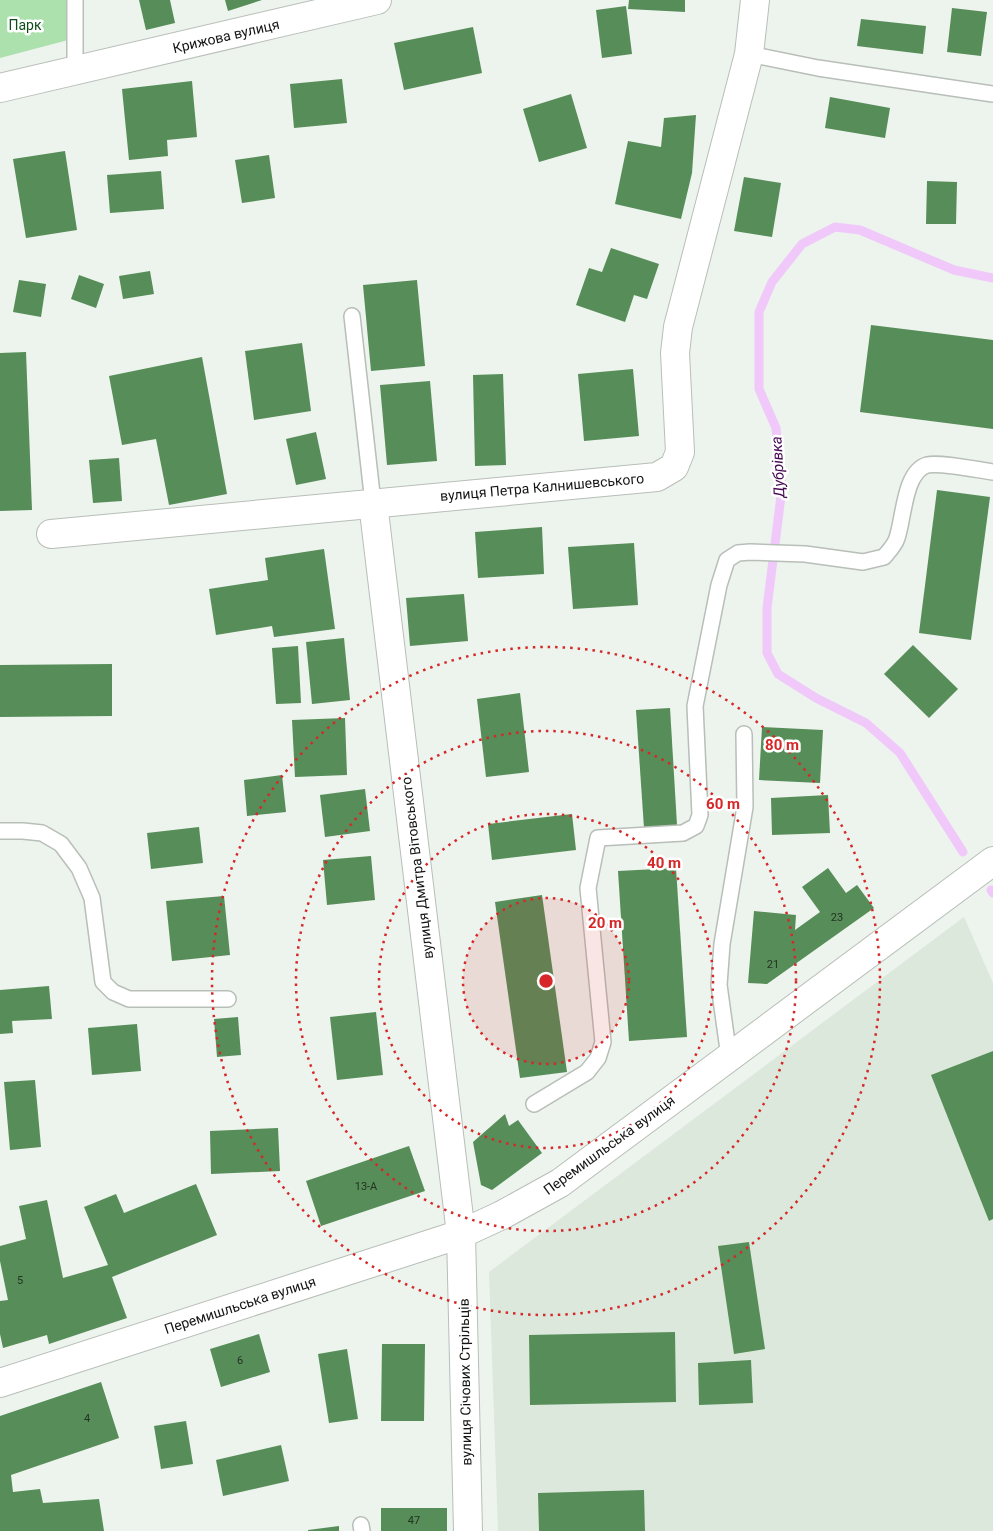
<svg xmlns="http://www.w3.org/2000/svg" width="993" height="1531" font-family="Roboto,sans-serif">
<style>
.built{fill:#dce8dc}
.green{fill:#ace0ad}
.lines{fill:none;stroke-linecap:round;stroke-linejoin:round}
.stream{stroke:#f0c8fa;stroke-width:9}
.building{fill:#568d58}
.lane-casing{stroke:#b8beb8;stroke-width:18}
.street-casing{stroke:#b8beb8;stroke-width:30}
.secondary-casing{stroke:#b8beb8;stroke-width:30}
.lane{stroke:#fff;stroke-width:15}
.street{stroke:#fff;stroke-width:28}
.secondary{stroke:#fff;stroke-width:28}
.ring{fill:none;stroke:#d62828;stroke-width:2.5;stroke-dasharray:2.5 5}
.labels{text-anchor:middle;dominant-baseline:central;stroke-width:5;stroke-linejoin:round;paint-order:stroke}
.number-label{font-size:11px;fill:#243324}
.park-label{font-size:14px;fill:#0f4c18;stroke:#fff}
.street-label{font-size:14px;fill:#131513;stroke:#fff}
.water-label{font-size:15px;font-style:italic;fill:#460953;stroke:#fff}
.centre{fill:#d62828;stroke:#fff;stroke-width:2.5}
.ring-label{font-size:15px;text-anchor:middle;font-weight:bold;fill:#d62828;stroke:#fff;stroke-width:5;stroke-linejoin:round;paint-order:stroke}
</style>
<rect width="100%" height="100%" fill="#edf3ed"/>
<path class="built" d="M964,917l29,66v548h-495l-9,-259z"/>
<path class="green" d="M0,0h70l2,39 -72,19z"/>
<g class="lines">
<g class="stream">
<path d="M963,852l-63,-99 -34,-30 -50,-25 -38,-24 -11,-21v-45l15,-120 -6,-60 -17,-39v-77l13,-30 30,-38 33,-17 25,3 94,40 39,8"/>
<path d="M991,890l2,3"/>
</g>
</g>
<g class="building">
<path d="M139,0h31l5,23 -29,7z"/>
<path d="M225,0h37l-34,11z"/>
<path d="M629,0h56v12l-57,-3z"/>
<path d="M626,6l6,48 -30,4 -6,-48z"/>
<path d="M952,8l35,4 -6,44 -34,-4z"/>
<path d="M861,19l65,7 -3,28 -66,-8z"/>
<path d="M473,27l9,46 -78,17 -10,-47z"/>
<path d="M342,79l5,44 -53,5 -4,-44z"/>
<path d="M192,81l5,56 -30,3 1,16 -39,4 -7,-71z"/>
<path d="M571,94l16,54 -48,14 -16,-53z"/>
<path d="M830,97l60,11 -5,30 -60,-10z"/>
<path d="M696,115l-4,58 -11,46 -66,-15 13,-63 33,6 3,-29z"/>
<path d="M65,151l12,79 -51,8 -13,-79z"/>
<path d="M269,155l6,43 -33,5 -7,-43z"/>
<path d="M161,171l3,38 -54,4 -3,-38z"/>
<path d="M744,177l37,6 -9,54 -38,-6z"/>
<path d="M927,181l30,1 -1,42h-30z"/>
<path d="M611,248l48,16 -12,35 -13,-4 -9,27 -49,-17 13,-37 13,4z"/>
<path d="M150,271l4,23 -31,5 -4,-23z"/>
<path d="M79,275l25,9 -8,24 -25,-9z"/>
<path d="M19,280l27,4 -5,33 -28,-5z"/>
<path d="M417,280l8,86 -54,5 -8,-86z"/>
<path d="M871,325l122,15v89l-133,-17z"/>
<path d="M302,343l9,68 -57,9 -9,-69z"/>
<path d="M26,352l6,158 -32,1v-158z"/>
<path d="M202,357l25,137 -58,11 -13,-66 -34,6 -13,-69z"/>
<path d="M633,369l6,67 -55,5 -6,-67z"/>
<path d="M503,374l3,91 -31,1 -2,-91z"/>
<path d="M430,381l7,80 -50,4 -7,-80z"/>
<path d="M316,432l10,47 -30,6 -10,-46z"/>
<path d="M119,458l3,43 -29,2 -4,-43z"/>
<path d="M937,490l53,7 -19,143 -52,-7z"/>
<path d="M542,527l2,47 -66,4 -3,-46z"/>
<path d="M634,543l4,62 -65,4 -5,-62z"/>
<path d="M324,549l11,80 -61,8 -2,-11 -56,9 -7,-46 59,-9 -3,-22z"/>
<path d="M464,594l4,47 -58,5 -4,-48z"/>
<path d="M344,638l6,62 -38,4 -6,-62z"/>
<path d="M913,645l45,44 -29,29 -45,-44z"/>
<path d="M298,646l3,57 -25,1 -4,-56z"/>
<path d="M112,664v52l-112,1v-52z"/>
<path d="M520,693l9,79 -43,5 -9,-78z"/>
<path d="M670,708l7,117 -33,3 -8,-118z"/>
<path d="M345,718l2,57 -52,2 -3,-57z"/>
<path d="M762,727l61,3 -3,53 -61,-3z"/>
<path d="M282,775l4,37 -39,4 -3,-36z"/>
<path d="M365,789l5,42 -45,6 -5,-42z"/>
<path d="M828,795l2,38 -58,2 -1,-37z"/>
<path d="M572,814l4,36 -84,10 -4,-36z"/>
<path d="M199,827l4,36 -52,6 -4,-36z"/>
<path d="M371,856l4,44 -48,5 -4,-45z"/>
<path d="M676,868l11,169 -58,4 -11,-170z"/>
<path d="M828,868l18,25 11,-8 17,23 -107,76 -19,-1 6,-72 42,4 -1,15 25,-18 -18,-25z"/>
<path d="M542,895l25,177 -47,6 -25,-176z"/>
<path d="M224,896l6,59 -58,6 -6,-60z"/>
<path d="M49,986l3,33 -40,2 1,12 -13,1v-44z"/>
<path d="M376,1012l7,63 -46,5 -7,-63z"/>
<path d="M238,1017l3,38 -24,2 -3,-38z"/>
<path d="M137,1024l4,47 -49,4 -4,-47z"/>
<path d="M993,1051v168l-4,2 -58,-146z"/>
<path d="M35,1080l6,67 -31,3 -6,-68z"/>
<path d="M505,1114l4,12 9,-6 24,33 -50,37 -11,-5 -8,-43z"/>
<path d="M278,1128l2,43 -69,3 -1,-43z"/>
<path d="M409,1146l16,45 -104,35 -15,-45z"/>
<path d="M196,1184l21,51 -105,42 15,41 -78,26 -2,-9 -44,13 -3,-14v-33l8,-1 -8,-39v-15l26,-7 -7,-33 28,-6 16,78 45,-13 -24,-58 32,-13 8,19z"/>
<path d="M749,1242l16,107 -31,5 -16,-108z"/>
<path d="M675,1332l1,70 -146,3 -1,-70z"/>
<path d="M259,1334l11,38 -49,15 -11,-38z"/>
<path d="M382,1344h43l-1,77h-43z"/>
<path d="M347,1349l11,70 -29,4 -11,-69z"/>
<path d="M751,1360l2,43 -54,2 -1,-42z"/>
<path d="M101,1382l18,56 -108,37 2,17 27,-3 3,14 56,-4 5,32h-104v-115z"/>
<path d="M186,1421l7,43 -32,5 -7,-43z"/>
<path d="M281,1445l8,36 -66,15 -7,-36z"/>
<path d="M644,1490l1,41h-106l-1,-38z"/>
<rect x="381" y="1508" width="66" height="23"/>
<path d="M339,1526v5h-31v-1z"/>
</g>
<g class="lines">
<g class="lane-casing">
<g id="lane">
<path d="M749,54l69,14 175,26"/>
<path d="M75,72v-72"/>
<path d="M352,316l21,187"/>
<path d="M0,831h23l19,2 19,11 18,24 13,30 11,84 10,10 16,7h99"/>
<path d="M729,1057l-10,-72 3,-41 23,-137 -1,-73"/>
<path d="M534,1104l53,-32 11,-14 5,-16 -15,-154 10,-50 85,-5 13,-7 4,-11 -5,-109 24,-121 8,-25 11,-7 12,-1 55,2 58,8 21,-5c5,-6 11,-12 13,-19 7,-20 7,-66 30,-73 14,-3 51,5 66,7"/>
<path d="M361,1525l1,6"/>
</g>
</g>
<g class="street-casing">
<g id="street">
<path d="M0,88l377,-88"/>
<path d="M373,503l88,731 7,297"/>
<path d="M51,534l606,-57 17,-10 6,-15 -5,-99 3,-26 71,-273 6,-54"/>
</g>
</g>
<g class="secondary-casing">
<path id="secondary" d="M0,1383l461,-149 41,-19 58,-32 433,-322"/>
</g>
<use href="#lane" class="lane"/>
<use href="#street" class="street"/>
<use href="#secondary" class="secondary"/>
</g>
<circle cx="546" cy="981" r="83" fill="#d62828" fill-opacity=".12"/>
<g class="ring">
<circle cx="546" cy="981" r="83"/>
<circle cx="546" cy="981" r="167"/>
<circle cx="546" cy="981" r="250"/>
<circle cx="546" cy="981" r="334"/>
</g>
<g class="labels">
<g class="number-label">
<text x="837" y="917">23</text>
<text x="773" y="964">21</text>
<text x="366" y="1186">13-А</text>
<text x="20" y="1280">5</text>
<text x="240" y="1360">6</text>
<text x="87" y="1418">4</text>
<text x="414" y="1520">47</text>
</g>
<g class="park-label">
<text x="25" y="25">Парк</text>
</g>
<g class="street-label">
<text transform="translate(226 36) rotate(-13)">Крижова вулиця</text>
<text transform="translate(542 487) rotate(-5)">вулиця Петра Калнишевського</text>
<text transform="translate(417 868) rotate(-97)">вулиця Дмитра Вітовського</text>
<text transform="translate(609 1145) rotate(-36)">Перемишльська вулиця</text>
<text transform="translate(240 1305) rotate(-18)">Перемишльська вулиця</text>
<text transform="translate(465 1382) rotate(-91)">вулиця Січових Стрільців</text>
</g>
<g class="water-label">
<text transform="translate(778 467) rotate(-93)">Дубрівка</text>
</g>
</g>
<circle cx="546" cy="981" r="8" class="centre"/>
<g class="ring-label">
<text x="782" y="750">80 m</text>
<text x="723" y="809">60 m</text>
<text x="664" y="868">40 m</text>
<text x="605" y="928">20 m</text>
</g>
</svg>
